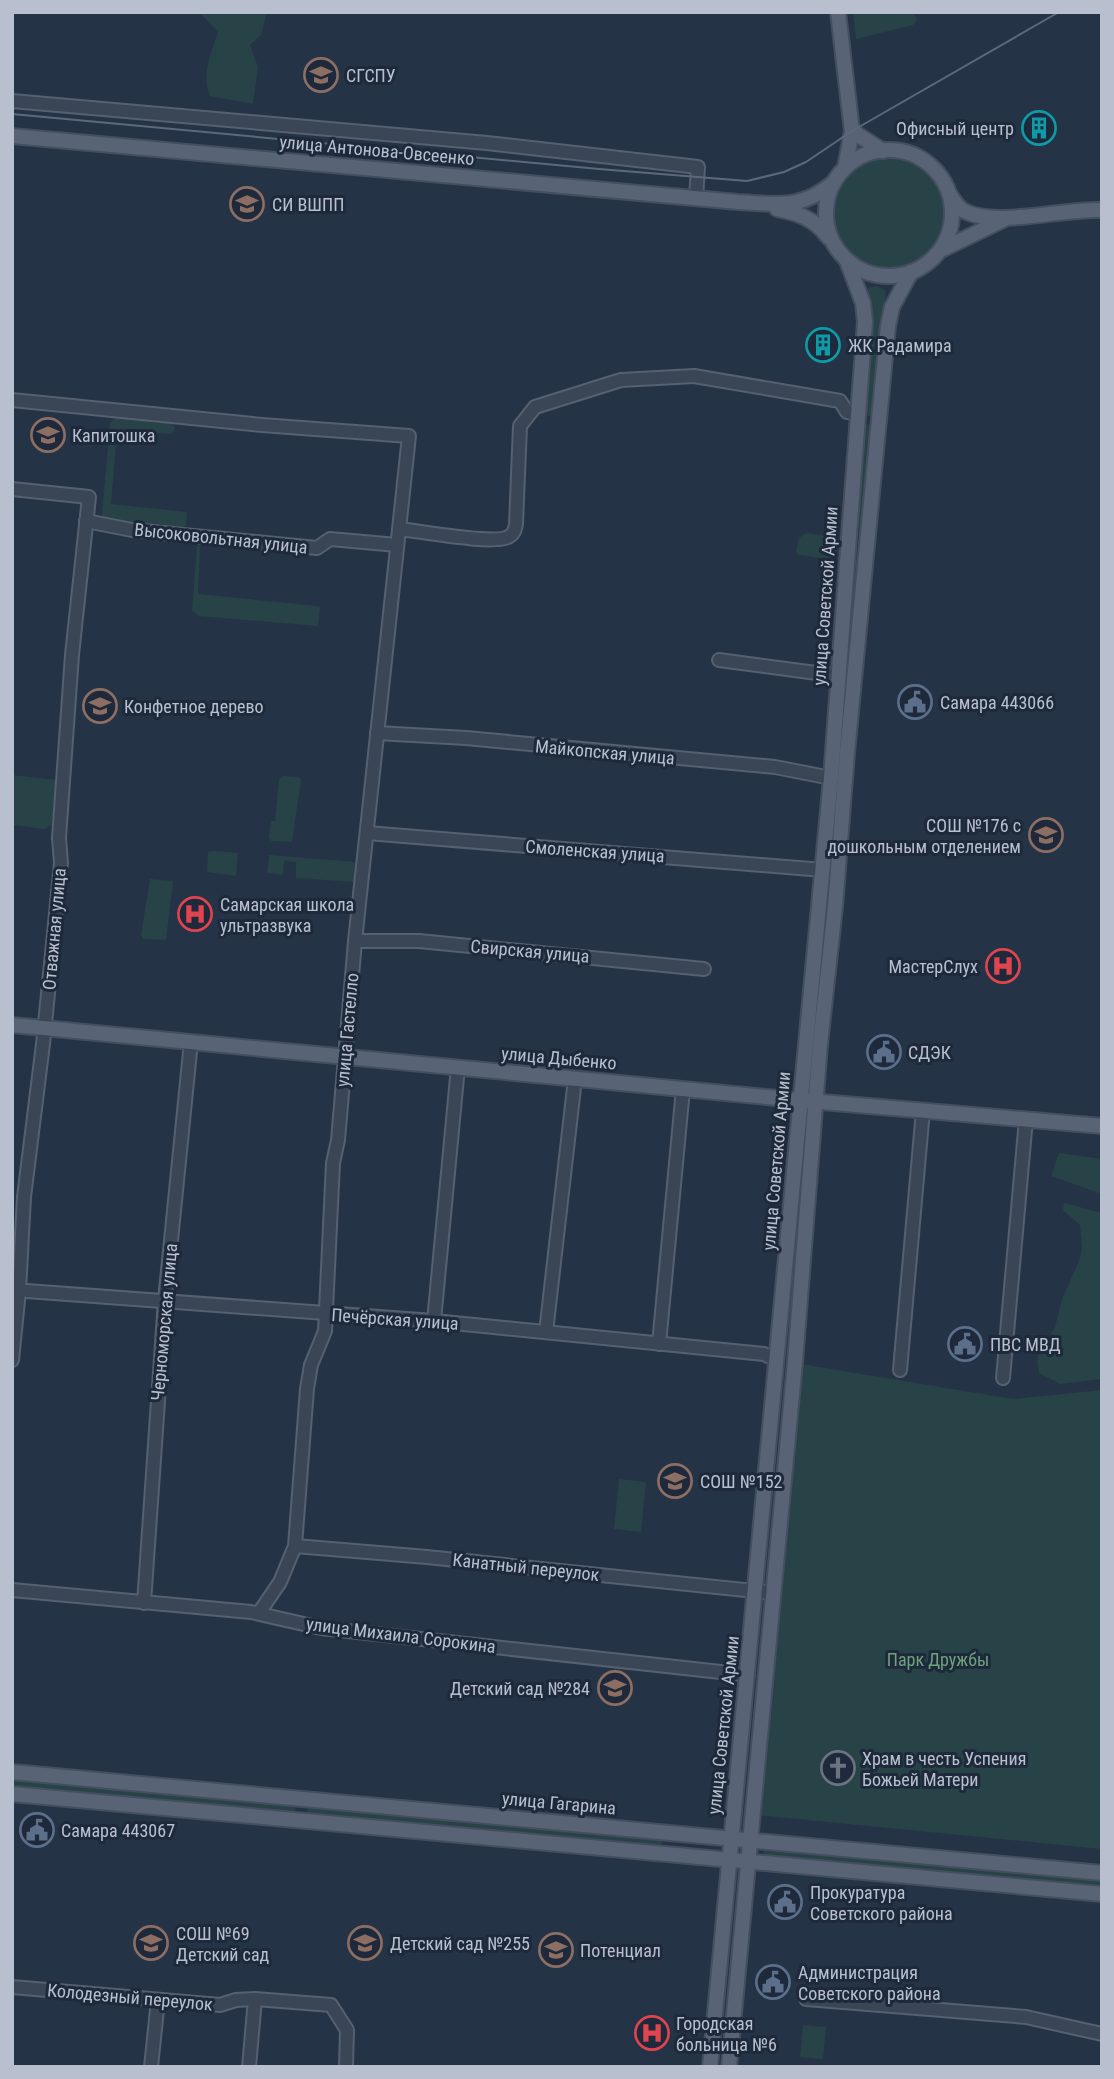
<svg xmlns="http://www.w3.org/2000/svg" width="1114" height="2079" font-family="'Roboto Condensed',sans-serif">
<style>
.green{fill:#274347}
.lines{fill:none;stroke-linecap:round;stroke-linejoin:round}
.minor-casing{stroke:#556070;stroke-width:16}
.major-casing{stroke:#434e5f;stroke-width:18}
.minor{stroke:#3a4555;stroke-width:12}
.major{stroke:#586475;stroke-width:14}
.tram{stroke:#5c697d;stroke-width:2}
.labels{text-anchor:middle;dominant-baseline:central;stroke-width:6;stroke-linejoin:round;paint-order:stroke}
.poi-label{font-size:18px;fill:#b8c0cf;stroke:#1e2a3b;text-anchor:start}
.street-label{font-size:18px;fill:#b8c0cf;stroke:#1e2a3b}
.park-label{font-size:18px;fill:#6da27a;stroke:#1e2a3b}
</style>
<rect width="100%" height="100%" fill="#253346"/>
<g class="green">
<path d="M199,12h68l-6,23 -11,10 8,22 -5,37 -43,-8c-9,-21 1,-43 8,-64z"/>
<path d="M853,12h60l4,8 -4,5 -57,14z"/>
<circle cx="888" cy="214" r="56"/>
<path d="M877,286l9,5 -14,125 -10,-1 6,-127z"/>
<path d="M117,416l54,5 4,7 -4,6 -54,-4 -6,74 76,8 -1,14 -7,3 -68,-8 -6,-2 -3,-4 8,-92z"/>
<path d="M864,424l11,1 -8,104 -11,-1z"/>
<path d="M806,533l31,4 1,21 -4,2 -35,-5 -3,-3 3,-14z"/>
<path d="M197,546h3l-2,48 119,12 3,1 -2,19 -119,-10 -7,-5z"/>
<path d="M12,775l44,5 -4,45 -7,4 -33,-4z"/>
<path d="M283,776l15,1 3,2 -9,63 -21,-1 -2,-4 2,-16h4l4,-41z"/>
<path d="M215,851l23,2 -2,23 -29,-4 1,-20z"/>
<path d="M269,855l86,7 -1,20 -58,-4v-16l-12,-1 -1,14 -16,-2z"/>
<path d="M150,879l23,2 -7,59 -23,-1 -2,-4z"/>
<path d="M1059,1153l43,6v35l-51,-18z"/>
<path d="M1064,1203l38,10v166l-42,5 -21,-11 -2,-15 18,-31 7,-28 17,-38 3,-13 -2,-23 -17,-15z"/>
<path d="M801,1364l212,35 89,-9v459l-344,-34z"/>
<path d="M619,1479l27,3 -5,50 -27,-3z"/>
<path d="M12,1779l284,27 -1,6 -283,-25z"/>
<path d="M308,1807l353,31 2,4 -3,3 -353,-32z"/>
<path d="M764,1849l338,29v7l-339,-29z"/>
<path d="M803,2025l23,2 -3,32 -23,-2z"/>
</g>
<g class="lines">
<g class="minor-casing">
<g id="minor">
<path d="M12,101l475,42 211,24 -2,31"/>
<path d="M12,400l250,25 147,11 -54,505 -17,199 -5,23 -8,168 -14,34 -4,24 -12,157 -15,36 -21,31"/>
<path d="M12,489l77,8 -17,158 -13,183 2,25 -18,181 -19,153 -5,94 -7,69"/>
<path d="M86,521l46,9 185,18 13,-9 67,6"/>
<path d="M399,529c20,2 94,16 109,8 6,-3 7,-7 8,-13l4,-98 15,-19 86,-27 73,-4 146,25 7,11 11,2"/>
<path d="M719,660l120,16"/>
<path d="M377,733l89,5 309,29 56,11"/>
<path d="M367,833l456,37"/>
<path d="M355,941h64l285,28"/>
<path d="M13,1290l421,31 330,33 12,6"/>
<path d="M434,1321l24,-254"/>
<path d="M546,1332l29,-253"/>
<path d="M659,1344l24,-255"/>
<path d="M900,1370l23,-260"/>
<path d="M1003,1378l23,-259"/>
<path d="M295,1546l132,11 346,36"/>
<path d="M12,1590l239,22 70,16 427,47"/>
<path d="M144,1603l21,-303 26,-258"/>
<path d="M12,1987l208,18 16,-5 19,-1 76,6 16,25 -1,37"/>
<path d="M806,1999l220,18 76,17"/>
<path d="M151,2067l7,-67"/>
<path d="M249,2067l6,-68"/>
</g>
</g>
<g class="major-casing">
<g id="major">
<path d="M838,12l14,119 -7,37"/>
<path d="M852,131l31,20"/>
<path d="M12,136l726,66c38,2 63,8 95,-19"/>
<circle cx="889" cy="213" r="63"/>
<path d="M950,195c4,6 8,13 14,16 33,17 99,-3 138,-1"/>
<path d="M777,209c21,4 38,10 51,28"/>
<path d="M941,250l64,-31"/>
<path d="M12,1025l775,74 315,27"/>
<path d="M12,1772c363,36 727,65 1090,101"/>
<path d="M12,1794l1090,100"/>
<path d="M710,2067l121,-1289 34,-456 -2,-19 -16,-42"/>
<path d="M729,2067l66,-705 25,-318 15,-137 12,-154 41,-427 4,-19 19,-35"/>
</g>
</g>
<use href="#minor" class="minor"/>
<use href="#major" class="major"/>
<path class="tram" d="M12,114l587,55 148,12 37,-9 22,-10 46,-31 207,-119"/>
</g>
<defs>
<g id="university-ring" transform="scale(1.75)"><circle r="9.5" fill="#1e2a3b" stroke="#8d6e63" stroke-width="1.5"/><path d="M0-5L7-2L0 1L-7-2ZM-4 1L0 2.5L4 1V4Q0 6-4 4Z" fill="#8d6e63"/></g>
<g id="building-ring" transform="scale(1.75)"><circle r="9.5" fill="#1e2a3b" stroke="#0f9aa8" stroke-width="1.5"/><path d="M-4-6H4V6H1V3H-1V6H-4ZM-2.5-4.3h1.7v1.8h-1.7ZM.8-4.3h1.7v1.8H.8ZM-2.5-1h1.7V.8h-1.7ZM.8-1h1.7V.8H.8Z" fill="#0f9aa8"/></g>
<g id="school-ring" transform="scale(1.75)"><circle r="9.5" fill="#1e2a3b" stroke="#8d6e63" stroke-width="1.5"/><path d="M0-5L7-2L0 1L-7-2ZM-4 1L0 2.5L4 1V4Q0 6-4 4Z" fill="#8d6e63"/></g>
<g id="civic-ring" transform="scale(1.75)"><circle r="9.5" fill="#1e2a3b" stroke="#5c6f8a" stroke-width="1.5"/><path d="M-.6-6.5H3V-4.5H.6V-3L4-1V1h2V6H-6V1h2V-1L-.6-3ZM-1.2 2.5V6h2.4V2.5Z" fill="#5c6f8a"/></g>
<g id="hospital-ring" transform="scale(1.75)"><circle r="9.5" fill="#1e2a3b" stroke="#e0444e" stroke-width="1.5"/><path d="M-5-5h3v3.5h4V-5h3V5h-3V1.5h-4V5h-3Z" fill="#e0444e"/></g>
<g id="church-ring" transform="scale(1.75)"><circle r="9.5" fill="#1e2a3b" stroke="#6b7280" stroke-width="1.5"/><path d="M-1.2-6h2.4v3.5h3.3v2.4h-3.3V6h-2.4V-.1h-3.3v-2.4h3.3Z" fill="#6b7280"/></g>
</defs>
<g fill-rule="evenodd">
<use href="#university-ring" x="321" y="75"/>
<use href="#building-ring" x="1039" y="128"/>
<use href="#university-ring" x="247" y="204"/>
<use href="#building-ring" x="823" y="345"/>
<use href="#school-ring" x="48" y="435"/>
<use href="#civic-ring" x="915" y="702"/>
<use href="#school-ring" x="100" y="706"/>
<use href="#school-ring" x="1046" y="835"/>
<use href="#hospital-ring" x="195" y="914"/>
<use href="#hospital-ring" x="1003" y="966"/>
<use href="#civic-ring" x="884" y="1052"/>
<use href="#civic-ring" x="965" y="1344"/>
<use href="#school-ring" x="675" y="1481"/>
<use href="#school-ring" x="615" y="1688"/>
<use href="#church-ring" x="838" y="1768"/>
<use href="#civic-ring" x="37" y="1830"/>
<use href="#civic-ring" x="785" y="1902"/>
<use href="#school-ring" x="151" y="1943"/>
<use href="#school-ring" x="365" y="1943"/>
<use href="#school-ring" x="556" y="1950"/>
<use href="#civic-ring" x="773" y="1982"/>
<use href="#hospital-ring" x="652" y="2033"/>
</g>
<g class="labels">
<g class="poi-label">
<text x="346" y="75">СГСПУ</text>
<text x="1014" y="128" text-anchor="end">Офисный центр</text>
<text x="272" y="204">СИ ВШПП</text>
<text x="848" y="345">ЖК Радамира</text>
<text x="72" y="435">Капитошка</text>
<text x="940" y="702">Самара 443066</text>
<text x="124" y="706">Конфетное дерево</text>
<text x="1021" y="825" text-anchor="end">СОШ №176 с<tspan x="1021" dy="21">дошкольным отделением</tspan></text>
<text x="220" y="904">Самарская школа<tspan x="220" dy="21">ультразвука</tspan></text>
<text x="978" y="966" text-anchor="end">МастерСлух</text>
<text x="908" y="1052">СДЭК</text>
<text x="990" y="1344">ПВС МВД</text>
<text x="700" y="1481">СОШ №152</text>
<text x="590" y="1688" text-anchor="end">Детский сад №284</text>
<text x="862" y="1758">Храм в честь Успения<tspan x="862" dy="21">Божьей Матери</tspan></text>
<text x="61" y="1830">Самара 443067</text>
<text x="810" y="1892">Прокуратура<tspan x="810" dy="21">Советского района</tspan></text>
<text x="176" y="1933">СОШ №69<tspan x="176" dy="21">Детский сад</tspan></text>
<text x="390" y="1943">Детский сад №255</text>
<text x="580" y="1950">Потенциал</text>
<text x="798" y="1972">Администрация<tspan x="798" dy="21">Советского района</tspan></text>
<text x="676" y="2023">Городская<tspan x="676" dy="21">больница №6</tspan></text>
</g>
<g class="street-label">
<text transform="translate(377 150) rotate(5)">улица Антонова-Овсеенко</text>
<text transform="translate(221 538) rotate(6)">Высоковольтная улица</text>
<text transform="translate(825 596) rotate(-86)">улица Советской Армии</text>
<text transform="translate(605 752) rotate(5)">Майкопская улица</text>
<text transform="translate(595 851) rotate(4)">Смоленская улица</text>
<text transform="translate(54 929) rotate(-85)">Отважная улица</text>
<text transform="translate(530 951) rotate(5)">Свирская улица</text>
<text transform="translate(347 1030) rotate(-85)">улица Гастелло</text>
<text transform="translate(559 1058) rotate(5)">улица Дыбенко</text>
<text transform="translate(776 1161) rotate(-85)">улица Советской Армии</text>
<text transform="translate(395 1319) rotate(4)">Печёрская улица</text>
<text transform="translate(164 1322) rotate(-85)">Черноморская улица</text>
<text transform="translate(526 1567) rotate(6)">Канатный переулок</text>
<text transform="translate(401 1635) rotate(7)">улица Михаила Сорокина</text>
<text transform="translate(723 1725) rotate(-84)">улица Советской Армии</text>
<text transform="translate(559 1803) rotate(5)">улица Гагарина</text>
<text transform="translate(130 1997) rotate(5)">Колодезный переулок</text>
</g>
<g class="park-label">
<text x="938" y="1659">Парк Дружбы</text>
</g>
</g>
<rect width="1114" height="2079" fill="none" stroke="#b8c0cf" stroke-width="28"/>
</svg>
